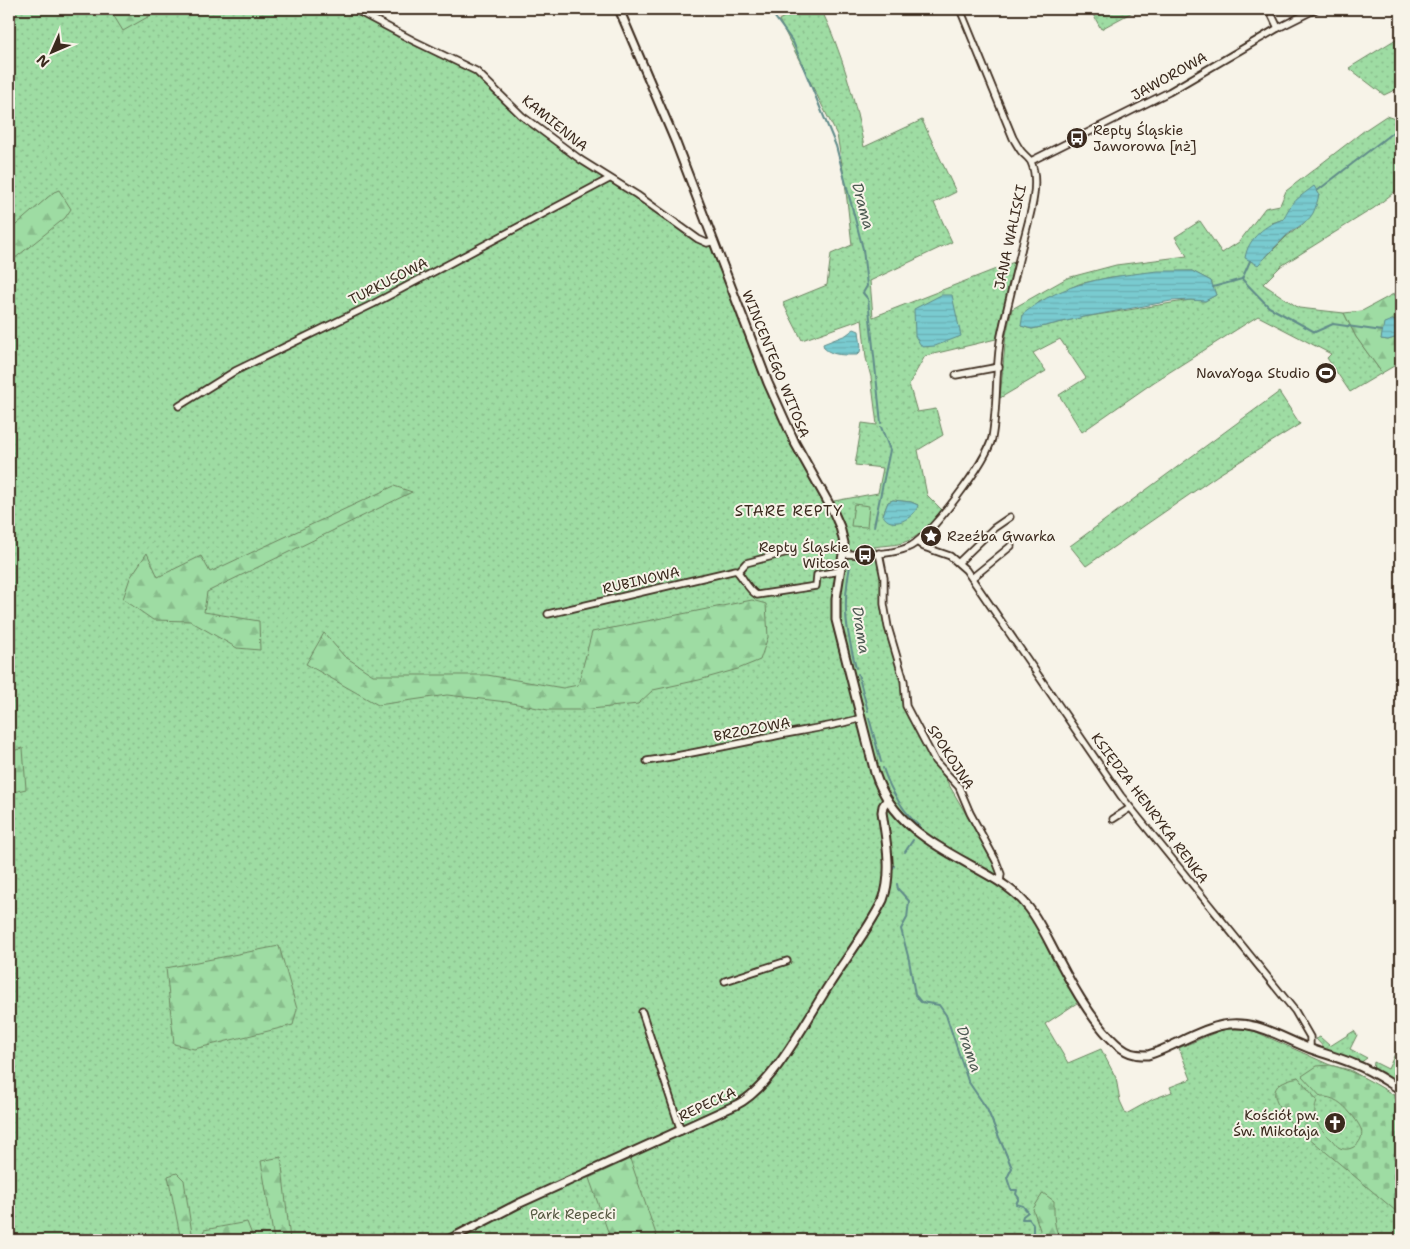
<svg xmlns="http://www.w3.org/2000/svg" width="1410" height="1249" font-family="'Shantell Sans',sans-serif">
<style>
.industrial{fill:url(#industrial-furrows)}
.green{fill:url(#green-dots);stroke:#6c8360;fill-rule:evenodd}
.forest{fill:url(#forest-firs);stroke:#6c8360}
.cemetery{fill:url(#cemetery-stones);stroke:#6c8360}
.pitch{fill:#9edca3;stroke:#6c8360}
.water{fill:url(#water-rules);stroke:#608b89}
.lines{fill:none;stroke-linecap:round;stroke-linejoin:round}
.stream{stroke:#608b89;stroke-width:2}
.minor-casing{stroke:#3b2a1e;stroke-width:9}
.tertiary-casing{stroke:#3b2a1e;stroke-width:11}
.minor{stroke:#f7f3e8;stroke-width:5.5}
.tertiary{stroke:#f7f3e8;stroke-width:7}
.labels{text-anchor:middle;dominant-baseline:central;stroke-width:4;stroke-linejoin:round;paint-order:stroke}
.street-label{font-size:14px;fill:#3b2a1e;stroke:#f7f3e8}
.poi-label{font-size:14px;fill:#3b2a1e;stroke:#f7f3e8;text-anchor:end}
.park-label{font-size:14px;fill:#54563f;stroke:#f7f3e8}
.water-label{font-size:15px;font-style:italic;fill:#4e5a53;stroke:#f7f3e8}
.neighbourhood-label{font-size:15px;letter-spacing:1px;fill:#3b2a1e;stroke:#f7f3e8}
</style>
<defs>
<pattern id="industrial-furrows" width="10" height="10" patternUnits="userSpaceOnUse" patternTransform="scale(1.25)"><rect width="10" height="10" fill="#eedecc"/><path d="M-1 1l2-2M0 10L10 0M9 11l2-2" fill="none" stroke="#cdbfaf"/></pattern>
<pattern id="green-dots" width="8" height="8" patternUnits="userSpaceOnUse" patternTransform="scale(1.25)"><rect width="8" height="8" fill="#9edca3"/><path d="M2 2h.1M6 6h.1" fill="none" stroke="#89bd8c" stroke-width="1.8" stroke-linecap="round"/></pattern>
<pattern id="forest-firs" width="22" height="20" patternUnits="userSpaceOnUse" patternTransform="scale(1.25)"><rect width="22" height="20" fill="#9edca3"/><path d="M5 1l3.5 6h-7zM16 11l3.5 6h-7z" fill="#89bd8c"/></pattern>
<pattern id="cemetery-stones" width="16" height="16" patternUnits="userSpaceOnUse" patternTransform="scale(1.25)"><rect width="16" height="16" fill="#9edca3"/><path d="M2 7V4a2 2 0 0 1 4 0v3zM10 15v-3a2 2 0 0 1 4 0v3z" fill="#89bd8c"/></pattern>
<pattern id="water-rules" width="6" height="5" patternUnits="userSpaceOnUse" patternTransform="scale(1.25)"><rect width="6" height="5" fill="#79cbd0"/><path d="M0 2.5h6" fill="none" stroke="#6aaeb2"/></pattern>
</defs>
<rect width="100%" height="100%" fill="#f7f3e8"/>
<filter id="ink" filterUnits="userSpaceOnUse"><feTurbulence type="fractalNoise" baseFrequency=".02" numOctaves="2"/><feDisplacementMap in="SourceGraphic" scale="10" xChannelSelector="R" yChannelSelector="G"/><feConvolveMatrix kernelMatrix="1 2 1 2 8 2 1 2 1" color-interpolation-filters="sRGB"/></filter>
<g filter="url(#ink)">
<path class="industrial" d="M771,9h27l-19,11z"/>
<g class="green">
<path d="M9,9h351l15,10 96,47 29,24 27,27 31,26 68,45 87,61 30,73 89,193 12,9 -10,-23 44,-8 5,-25 -28,-3 7,-42 15,2 -6,-48 -5,-19 -4,-39 -60,21 -19,-37 44,-18 4,-31 21,-9 -7,-63 -8,-47 -58,-115 19,-11h23c21,43 34,91 43,138l58,-27 34,72 -22,11 18,39 -82,39 3,36 141,-55 -18,77 -71,17 -16,28 8,28 19,-3 7,26 -25,15 9,45 15,15c-11,14 -23,28 -40,33 -9,3 -19,2 -28,4l5,4 12,86 16,62 20,48 72,124 31,43 50,87 -35,23 23,39 33,-14 15,29 4,23 6,13 27,-15 19,-7 -2,-5 21,-8 -12,-31 45,-19h21l9,2 76,34 20,5 51,29v141h-1392zM893,500l18,2 7,3 -35,10 5,-13z"/>
<path d="M1090,9h48l-37,20z"/>
<path d="M1401,36v51l-17,8 -35,-27z"/>
<path d="M1386,116l15,5v66l-27,21 -93,58 -18,18 36,24 45,5 12,24 26,36 -32,19 -23,-34 4,-4 -73,-38 -104,66 -72,50 -23,-37 27,-17 -26,-39 -27,14 13,18 -46,27 6,-63 6,-26 55,-31 49,-13 71,-9 -12,-19 25,-16 22,32 17,-11 26,-34 15,-3 6,-14 79,-61zM1314,187l5,7 -14,29 -18,13 -29,29 14,-42 12,-4zM1192,271l19,10 5,14 -11,6 -14,-1 -107,17 -52,12 -11,-3 18,-24 40,-18 32,-7 43,-5z"/>
<path d="M1279,392l21,32 -82,51 -132,91 -16,-20z"/>
<path d="M1354,1031l3,4 -7,14 17,9 -7,5 -33,-12 -11,-12 4,-2 10,9z"/>
<path d="M1395,1054l6,4 -8,13 8,6v9l-28,-16 1,-8 14,7z"/>
</g>
<g class="forest">
<path d="M117,9h32l4,5 -30,17 -11,-18z"/>
<path d="M59,190l12,19 -6,9 -56,45v-32l45,-39z"/>
<path d="M1401,290v32l-9,-2 -11,19 7,1 13,-4v26l-19,11 -26,-36 -12,-24 18,-2z"/>
<path d="M394,486l18,6 -205,100 -3,20 55,9 1,29 -23,-2 -47,-27 -37,-1 -30,-21 7,-21 17,-25 11,24 43,-21 9,16z"/>
<path d="M752,600l14,4 2,33 -8,23 -22,9 -39,11 -46,10 -15,14 -56,6h-34l-41,-8 -60,-7 -69,10 -72,-41 18,-31 20,23 29,19h114l76,13 15,-3 14,-53z"/>
<path d="M23,748l3,41 -17,4v-41z"/>
<path d="M279,946l18,63 -4,16 -99,24 -20,-5 -8,-76z"/>
<path d="M281,1157l9,83h-16l-13,-79z"/>
<path d="M630,1159l28,81h-47l-22,-62z"/>
<path d="M177,1173l7,7 9,60h-12l-13,-64z"/>
<path d="M1043,1193l11,8c0,13 -1,29 8,39h-25l3,-10 -7,-21z"/>
<path d="M247,1222l7,18h-52l2,-10z"/>
</g>
<path class="cemetery" d="M1330,1065c25,6 49,20 71,35v105l-4,7 -108,-91c-16,-21 -25,-37 9,-44l19,23c-6,19 1,27 15,40 2,2 5,7 8,8 12,5 25,-7 21,-19 -2,-5 -7,-12 -11,-16 -7,-9 -17,-17 -29,-16l-19,-21 15,-10z"/>
<path class="pitch" d="M854,504l15,2 -2,21 -16,-1z"/>
<g class="water">
<path d="M1314,186l5,8c-6,29 -12,25 -33,42 -10,9 -18,19 -28,29l-13,-7c3,-20 21,-34 39,-39 5,-16 17,-23 30,-33z"/>
<path d="M1158,271h34l19,10 5,14 -11,6 -14,-1 -20,1 -87,16 -52,12 -11,-3 2,-12c41,-33 85,-37 135,-43z"/>
<path d="M941,295h11l9,41 -26,10 -13,1 -7,-11 -1,-27z"/>
<path d="M1392,320l9,2v14l-13,4 -7,-1 3,-16z"/>
<path d="M854,329l5,2 2,16 -1,5 -3,3c-11,0 -25,1 -33,-7l-1,-4 23,-9z"/>
<path d="M893,500l18,2 7,3c-2,13 -28,26 -35,10l5,-13z"/>
</g>
<g class="lines">
<g class="stream">
<path d="M769,9l24,33 43,104 27,103 4,37 -4,7 5,6 13,124"/>
<path d="M1317,191l84,-65"/>
<path d="M1242,279l27,28 46,25 18,-8 49,7"/>
<path d="M1242,279l8,-18"/>
<path d="M1213,287l29,-8"/>
<path d="M874,526l16,-76 -9,-23"/>
<path d="M850,566c-8,40 -4,63 6,102"/>
<path d="M858,674l10,37"/>
<path d="M869,718l12,44"/>
<path d="M883,768c8,24 20,44 39,61"/>
<path d="M905,852l8,-12"/>
<path d="M893,868l1,-2"/>
<path d="M897,884l1,5 11,12 -2,17 -6,11 8,31 6,35 6,7 18,3 7,10 22,66 19,28 25,59 -5,10 4,12h6l-1,4 3,4 -3,6 7,2 5,6 -5,4 -1,3h7l4,5v10l-5,6"/>
</g>
<g class="minor-casing">
<g id="minor">
<path d="M354,9l60,32 62,30 46,45 59,44 56,35 61,44 9,4 7,-2"/>
<path d="M1269,9l9,19"/>
<path d="M1031,161l138,-69 109,-64 38,-19"/>
<path d="M956,375l43,-8"/>
<path d="M179,406l56,-35 138,-67 236,-125"/>
<path d="M917,542l7,5 26,9 16,14 155,226 174,215 15,26v12"/>
<path d="M879,553l5,25v26l4,23 16,54 2,25 29,55 24,26 11,26 26,48 5,13 -1,8"/>
<path d="M843,554c19,1 51,1 68,-8 20,-11 76,-85 81,-108 6,-33 3,-68 9,-102 6,-28 13,-56 20,-85 5,-24 21,-65 10,-89 -2,-4 -7,-7 -10,-11 -3,-4 -5,-8 -8,-13l-53,-129"/>
<path d="M959,562l35,-34 16,-11"/>
<path d="M738,572l8,-9 46,-12"/>
<path d="M972,578l39,-32"/>
<path d="M548,614l188,-44c8,8 11,19 21,25l59,-9 1,-11 23,-4"/>
<path d="M647,761c43,-7 85,-16 128,-25 28,-6 56,-9 83,-17l3,-3"/>
<path d="M1113,819l17,-11"/>
<path d="M725,981l62,-20"/>
<path d="M642,1012l39,119"/>
</g>
</g>
<g class="tertiary-casing">
<g id="tertiary">
<path d="M619,9l57,134 92,240 27,60 38,68 7,16 4,16 -1,11 -7,45v21l39,153c17,52 62,73 106,98 18,10 35,20 48,37 13,17 21,37 32,56 12,23 26,47 43,67 6,7 13,15 22,20 7,4 14,4 22,4 26,-8 49,-25 75,-30 31,-7 60,14 88,24 14,5 29,9 43,15 17,6 32,17 47,26"/>
<path d="M448,1240l72,-37 216,-98c36,-17 71,-86 93,-120 18,-28 39,-55 54,-85 10,-27 3,-60 -1,-88l1,-6 4,-6"/>
</g>
</g>
<use href="#minor" class="minor"/>
<use href="#tertiary" class="tertiary"/>
</g>
</g>
<defs>
<g id="bus-disc" transform="scale(1.125)"><circle r="9.5" fill="#3b2a1e" stroke="#f7f3e8"/><path d="M-5-6H5V4H4V6H2V4H-2V6H-4V4H-5ZM-3.5-4V0h7V-4ZM-3.5 1.2v1.5H-2V1.2ZM2 1.2v1.5H3.5V1.2Z" fill="#fff"/></g>
<g id="stadium-disc" transform="scale(1.125)"><circle r="9.5" fill="#3b2a1e" stroke="#f7f3e8"/><path d="M0-5a6.5 5 0 1 0 0 10a6.5 5 0 1 0 0-10ZM-3.5-1.8h7v3.6h-7Z" fill="#fff"/></g>
<g id="sight-disc" transform="scale(1.125)"><circle r="9.5" fill="#3b2a1e" stroke="#f7f3e8"/><path d="M0-6L1.8-2.2L6-1.7L2.9 1.2L3.7 5.4L0 3.3L-3.7 5.4L-2.9 1.2L-6-1.7L-1.8-2.2Z" fill="#fff"/></g>
<g id="church-disc" transform="scale(1.125)"><circle r="9.5" fill="#3b2a1e" stroke="#f7f3e8"/><path d="M-1.2-6h2.4v3.5h3.3v2.4h-3.3V6h-2.4V-.1h-3.3v-2.4h3.3Z" fill="#fff"/></g>
</defs>
<g fill-rule="evenodd">
<use href="#bus-disc" x="1077" y="138"/>
<use href="#stadium-disc" x="1326" y="373"/>
<use href="#sight-disc" x="931" y="536"/>
<use href="#bus-disc" x="865" y="555"/>
<use href="#church-disc" x="1335" y="1123"/>
</g>
<g class="labels">
<g class="street-label">
<text transform="translate(1169 76) rotate(-29)">JAWOROWA</text>
<text transform="translate(555 123) rotate(39)">KAMIENNA</text>
<text transform="translate(1010 237) rotate(-78)">JANA WALISKI</text>
<text transform="translate(388 281) rotate(-27)">TURKUSOWA</text>
<text transform="translate(776 364) rotate(68)">WINCENTEGO WITOSA</text>
<text transform="translate(641 580) rotate(-13)">RUBINOWA</text>
<text transform="translate(752 729) rotate(-11)">BRZOZOWA</text>
<text transform="translate(951 757) rotate(57)">SPOKOJNA</text>
<text transform="translate(1150 808) rotate(53)">KSIĘDZA HENRYKA RENKA</text>
<text transform="translate(707 1104) rotate(-25)">REPECKA</text>
</g>
<g class="poi-label">
<text x="1093" y="130" text-anchor="start">Repty Śląskie<tspan x="1093" dy="16">Jaworowa [nż]</tspan></text>
<text x="1310" y="373">NavaYoga Studio</text>
<text x="947" y="536" text-anchor="start">Rzeźba Gwarka</text>
<text x="849" y="547">Repty Śląskie<tspan x="849" dy="16">Witosa</tspan></text>
<text x="1319" y="1115">Kościół pw.<tspan x="1319" dy="16">Św. Mikołaja</tspan></text>
</g>
<g class="park-label">
<text x="573" y="1214">Park Repecki</text>
</g>
<g class="water-label">
<text transform="translate(863 206) rotate(75)">Drama</text>
<text transform="translate(861 630) rotate(81)">Drama</text>
<text transform="translate(969 1049) rotate(71)">Drama</text>
</g>
<g class="neighbourhood-label">
<text x="789" y="511">STARE REPTY</text>
</g>
</g>
<rect width="1410" height="1249" fill="none" stroke="#f7f3e8" stroke-width="30"/>
<rect x="15" y="15" width="1380" height="1219" fill="none" stroke="#3b2a1e" stroke-width="2" filter="url(#ink)"/>
<g transform="translate(52 52) rotate(225)" stroke="#f7f3e8" stroke-width="4" paint-order="stroke">
<path d="M0-4L9 19L0 12L-9 19Z" fill="#3b2a1e"/>
<text y="-8" font-size="14" font-weight="bold" text-anchor="middle" fill="#3b2a1e">N</text>
</g>
</svg>
